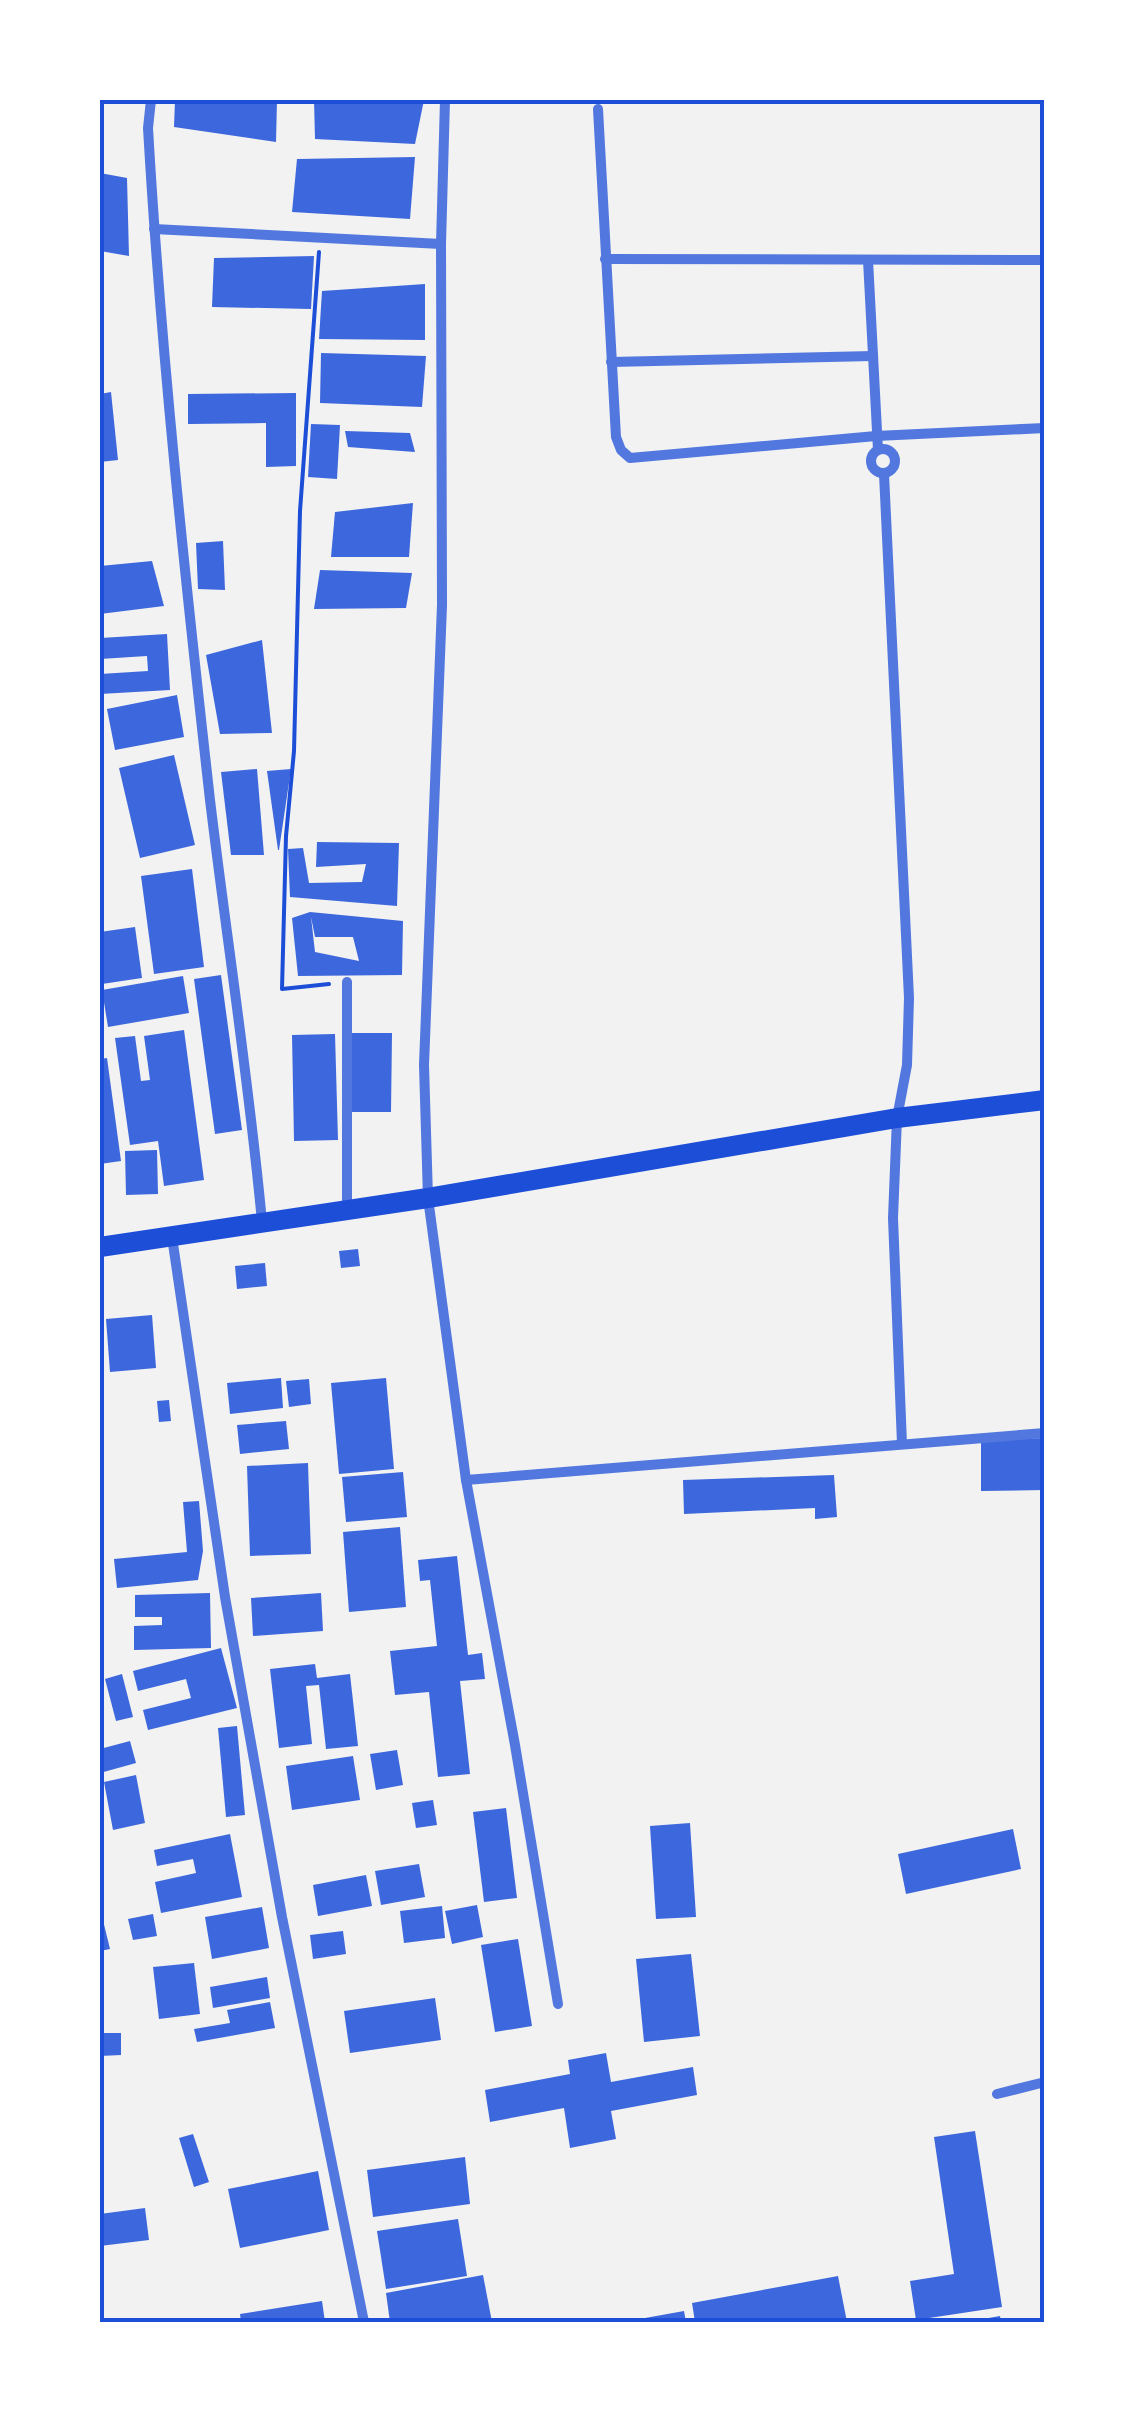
<svg xmlns="http://www.w3.org/2000/svg" width="1145" height="2422" font-family="'Crimson Pro',serif">
<style>
.building{fill:#3d67dc;fill-rule:evenodd}
.lines{fill:none;stroke-linecap:round;stroke-linejoin:round}
.path{stroke:#1d4ed8;stroke-width:4}
.minor{stroke:#5277de;stroke-width:10}
.primary{stroke:#1d4ed8;stroke-width:20}
.neatline{fill:none;stroke:#1d4ed8;stroke-width:4}
</style>
<rect width="100%" height="100%" fill="#f2f2f2"/>
<g class="building">
<path d="M175,100h102l-1,42 -102,-15z"/>
<path d="M314,100h110l-9,44 -100,-5z"/>
<path d="M415,157l-5,62 -118,-7 5,-53z"/>
<path d="M100,173l27,5 2,78 -29,-5z"/>
<path d="M314,256l-3,53 -99,-2 2,-49z"/>
<path d="M425,284v56l-106,-1 3,-48z"/>
<path d="M321,353l105,3 -4,51 -102,-4z"/>
<path d="M111,392l7,68 -18,2v-68z"/>
<path d="M296,393v73l-30,1v-44l-78,1v-30z"/>
<path d="M311,424l29,1 -3,54 -29,-2z"/>
<path d="M345,431l65,2 5,19 -67,-5z"/>
<path d="M413,503l-4,54h-78l4,-45z"/>
<path d="M223,541l2,49 -27,-1 -2,-46z"/>
<path d="M152,561l12,45 -64,8v-48z"/>
<path d="M320,570l92,3 -6,35 -92,1z"/>
<path d="M167,634l3,56 -70,4v-20l48,-3 -1,-15 -47,3v-21z"/>
<path d="M262,640l10,93 -52,1 -14,-79z"/>
<path d="M177,695l7,42 -69,13 -8,-41z"/>
<path d="M174,755l21,90 -55,13 -21,-90z"/>
<path d="M257,769l7,86h-33l-10,-83z"/>
<path d="M291,769l-12,81h-1l-11,-79z"/>
<path d="M317,842l82,1 -2,63 -107,-9 -2,-48 15,-1 6,35 53,-1 4,-18 -50,3z"/>
<path d="M192,869l12,98 -50,7 -13,-98z"/>
<path d="M310,912l93,9 -1,54 -104,1 -6,-58zM311,917l4,20h38l6,24 -44,-9z"/>
<path d="M135,927l7,51 -40,6 -2,-52z"/>
<path d="M221,975l21,155 -27,4 -21,-155z"/>
<path d="M183,976l6,37 -81,14 -6,-37z"/>
<path d="M184,1030l20,150 -40,6 -6,-45 -28,4 -15,-107 20,-2 6,45 9,-1 -6,-44z"/>
<path d="M351,1033h41l-1,79h-41z"/>
<path d="M335,1034l3,106 -44,1 -2,-106z"/>
<path d="M107,1058l14,103 -21,3v-105z"/>
<path d="M157,1150l1,44 -32,1 -1,-44z"/>
<path d="M358,1249l2,17 -19,2 -2,-17z"/>
<path d="M265,1263l2,23 -30,3 -2,-23z"/>
<path d="M152,1315l4,53 -46,4 -4,-53z"/>
<path d="M281,1378l2,30 -53,6 -3,-31z"/>
<path d="M386,1378l8,91 -55,5 -8,-91z"/>
<path d="M309,1379l2,25 -22,3 -3,-26z"/>
<path d="M169,1400l2,21 -12,1 -2,-21z"/>
<path d="M286,1421l3,28 -49,5 -3,-29z"/>
<path d="M1045,1438v52l-64,1v-51z"/>
<path d="M308,1463l3,91 -61,2 -3,-90z"/>
<path d="M403,1472l4,45 -61,5 -4,-45z"/>
<path d="M834,1475l3,42 -22,2v-11l-131,6 -1,-34z"/>
<path d="M199,1501l4,50 -5,29 -81,8 -3,-29 73,-7 -4,-50z"/>
<path d="M400,1527l6,80 -57,5 -6,-80z"/>
<path d="M457,1556l11,99 14,-2 3,26 -25,2 10,93 -32,3 -9,-85 -34,3 -5,-44 47,-5 -7,-66 -10,1 -2,-21z"/>
<path d="M210,1593l1,55 -77,2v-24l28,-1v-8h-27v-22z"/>
<path d="M321,1593l2,38 -70,5 -2,-38z"/>
<path d="M221,1648l16,60 -89,22 -5,-20 48,-12 -5,-19 -48,12 -5,-20z"/>
<path d="M315,1664l2,14 33,-4 8,72 -32,3 -7,-64 -13,1 6,58 -33,4 -9,-79z"/>
<path d="M122,1674l11,43 -17,4 -11,-42z"/>
<path d="M237,1726l8,89 -19,2 -8,-89z"/>
<path d="M130,1741l6,22 -36,10v-24z"/>
<path d="M397,1750l6,35 -27,5 -6,-36z"/>
<path d="M353,1756l7,44 -68,10 -6,-44z"/>
<path d="M136,1775l9,48 -32,7 -9,-48z"/>
<path d="M433,1800l4,25 -21,3 -4,-25z"/>
<path d="M506,1808l11,90 -33,4 -11,-90z"/>
<path d="M690,1823l6,94 -40,2 -6,-93z"/>
<path d="M1013,1829l8,40 -115,25 -8,-40z"/>
<path d="M230,1834l12,63 -81,16 -6,-31 41,-9 -3,-14 -36,7 -3,-16z"/>
<path d="M419,1864l6,33 -44,8 -6,-34z"/>
<path d="M366,1875l6,31 -54,10 -5,-31z"/>
<path d="M477,1905l6,32 -31,7 -7,-33z"/>
<path d="M442,1906l3,32 -41,5 -4,-32z"/>
<path d="M262,1907l7,41 -57,11 -7,-42z"/>
<path d="M100,1908l10,41 -10,2z"/>
<path d="M153,1914l4,22 -24,4 -5,-21z"/>
<path d="M343,1931l3,23 -33,5 -3,-24z"/>
<path d="M518,1939l14,87 -37,6 -14,-87z"/>
<path d="M691,1954l9,82 -56,6 -8,-83z"/>
<path d="M194,1963l6,51 -41,5 -6,-52z"/>
<path d="M267,1977l3,21 -57,10 -3,-21z"/>
<path d="M435,1998l6,42 -91,13 -6,-42z"/>
<path d="M270,2002l5,26 -78,14 -3,-13 36,-6 -3,-13z"/>
<path d="M100,2033h21v22l-21,1z"/>
<path d="M606,2053l5,29 82,-15 4,28 -86,16 5,28 -46,9 -6,-40 -74,14 -5,-32 85,-16 -2,-14z"/>
<path d="M975,2131l27,176 -86,13 -6,-39 44,-7 -20,-137z"/>
<path d="M193,2134l16,48 -15,5 -15,-49z"/>
<path d="M465,2157l5,47 -97,13 -6,-47z"/>
<path d="M318,2171l11,59 -89,18 -12,-59z"/>
<path d="M145,2208l4,32 -49,6v-32z"/>
<path d="M458,2219l9,57 -81,13 -9,-58z"/>
<path d="M483,2275l9,47h-102l-4,-29z"/>
<path d="M838,2276l9,46h-152l-3,-19z"/>
<path d="M322,2301l3,21h-84l-1,-8z"/>
<path d="M684,2311l2,11h-52v-2z"/>
<path d="M1000,2316l1,6h-24v-2z"/>
</g>
<g class="lines">
<path class="path" d="M319,252l-19,259 -6,240 -8,85 -4,153 47,-5"/>
<g class="minor">
<path d="M151,100l-3,28c13,225 37,449 62,672 17,141 39,281 52,422"/>
<path d="M445,100l-4,144 1,361 -18,460 4,133 38,282 49,265 43,259"/>
<path d="M598,109l18,328 5,13 9,8 246,-22 169,-8"/>
<path d="M154,229l287,15"/>
<path d="M605,259l440,1"/>
<path d="M868,260l10,190"/>
<path d="M611,362l262,-6"/>
<circle cx="883" cy="461" r="12"/>
<path d="M884,474l25,524 -2,67 -10,53 -4,100 9,226"/>
<path d="M347,982v228"/>
<path d="M172,1237l53,360 57,320 82,405"/>
<path d="M466,1480l579,-47"/>
<path d="M997,2094l48,-12"/>
</g>
<path class="primary" d="M100,1247l328,-49 469,-80 148,-18"/>
</g>
<rect width="1145" height="2422" fill="none" stroke="#ffffff" stroke-width="205"/>
<rect x="102" y="102" width="940" height="2218" class="neatline"/>
</svg>
